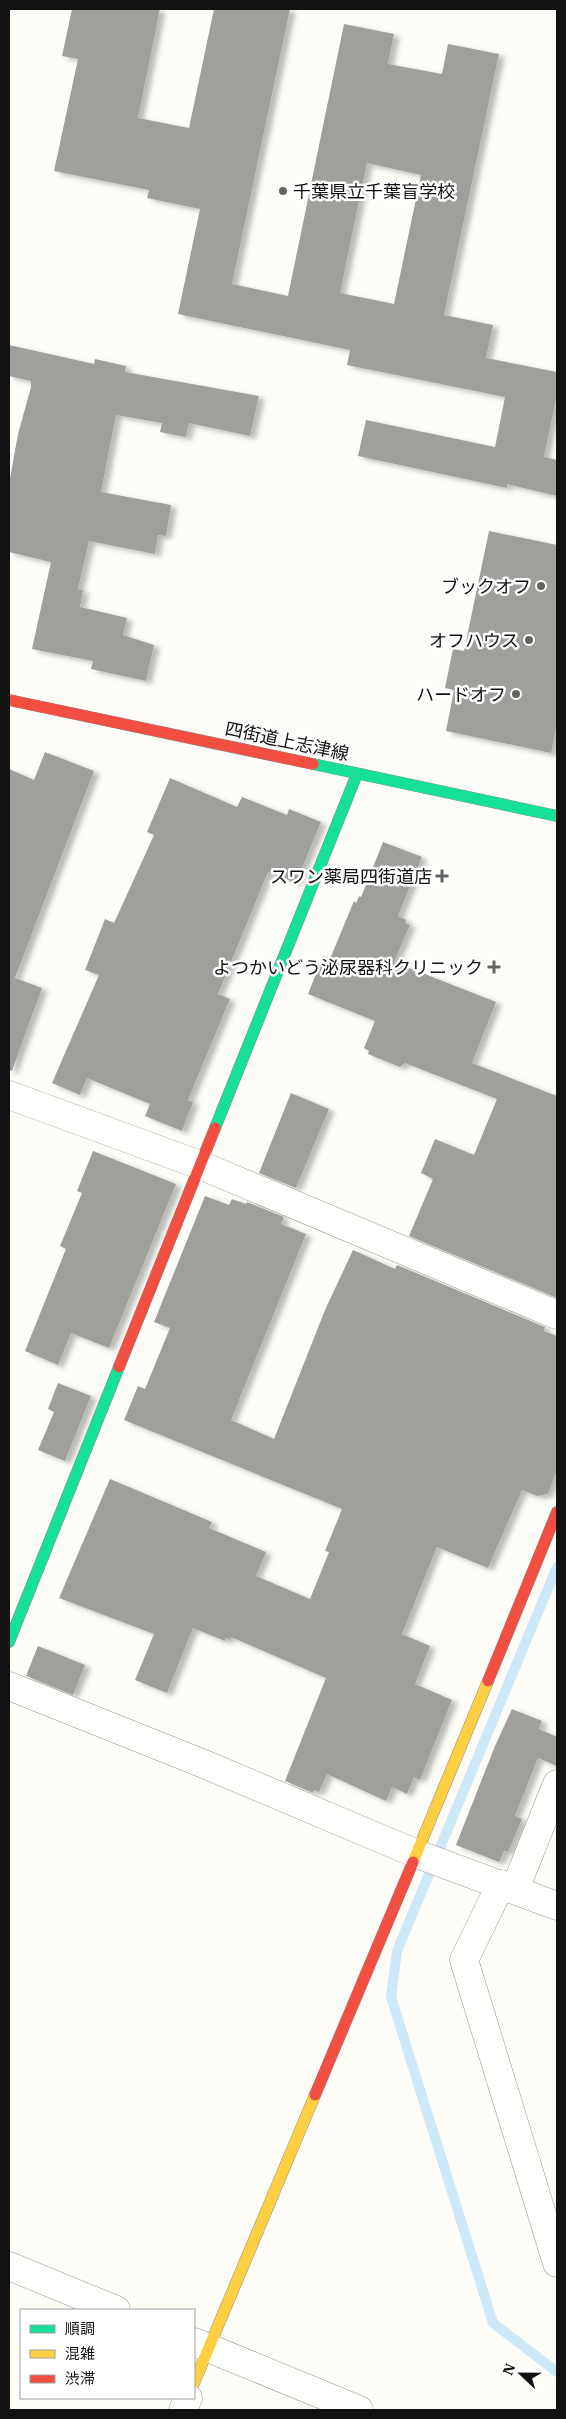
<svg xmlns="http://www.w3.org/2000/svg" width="566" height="2419" font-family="'IBM Plex Serif','Noto Sans JP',serif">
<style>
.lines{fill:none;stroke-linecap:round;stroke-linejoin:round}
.stream{stroke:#cde8f7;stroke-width:10}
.building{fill:#a19f9c;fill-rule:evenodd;filter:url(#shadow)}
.street-casing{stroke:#979795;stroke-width:29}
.fast-casing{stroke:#8e8d8b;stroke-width:12}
.slow-casing{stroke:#8e8d8b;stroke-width:12}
.jam-casing{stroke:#8e8d8b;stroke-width:12}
.street{stroke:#fffffe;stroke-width:28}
.fast{stroke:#16e098;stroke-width:11}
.slow{stroke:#ffcf43;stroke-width:11}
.jam{stroke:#f24e42;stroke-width:11}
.poi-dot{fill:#646362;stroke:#fff;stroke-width:2}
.labels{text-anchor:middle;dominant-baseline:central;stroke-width:5;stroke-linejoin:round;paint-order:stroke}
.poi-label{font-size:18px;fill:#111;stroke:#fff;text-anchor:end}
.street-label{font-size:18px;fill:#111;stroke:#fff}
</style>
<defs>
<filter id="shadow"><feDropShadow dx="5.5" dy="3" stdDeviation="2.5" flood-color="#0004"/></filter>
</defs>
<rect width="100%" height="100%" fill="#fdfcf7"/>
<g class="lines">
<path class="stream" d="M557,1567l-160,384 -6,46 102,326 64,49"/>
</g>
<g class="building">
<path d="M72,9h88l-22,109 51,10 25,-119h76l-58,275 56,12 56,-272 50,10 -6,30 54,10 6,-30 51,10 -55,261 49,10 -7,33 71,14v22l-13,63 13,3v36l-50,-12v4l-149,-32 8,-36 129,27 10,-50 -158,-32 3,-15 -172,-36 22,-105 -53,-11 2,-8 -95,-19 24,-112 -16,-3zM367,163l54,12 -27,129 -54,-11z"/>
<path d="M9,345l85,19 1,-5 31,7 -1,6 134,24 -9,40 -61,-13 -3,14 -26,-5 2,-9 -46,-8 -15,77 70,13 -5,31 -8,-1 -3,19 -66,-13 -11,48 5,1 -3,17 47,11 -4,17 31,10 -8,36 -55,-12 2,-8 -61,-12 19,-87 -42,-10v-68l9,-50 13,-47v-6l-22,-5z"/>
<path d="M489,531l68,14v179l-6,29 -105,-22 8,-41 -9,-2 8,-39 11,2z"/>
<path d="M45,752l49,19 -79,207 27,10 -30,83 -3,-1v-301l25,11z"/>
<path d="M170,778l67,29 5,-10 45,18 2,-6 32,13 -25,61 -28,-11 -50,122 12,5 -42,101 5,2 -11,29 -37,-15 5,-12 -63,-26 -7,17 -28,-12 47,-108 -14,-5 20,-51 9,4 40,-88 -7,-3z"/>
<path d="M383,842l39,15 -24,59 8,4 -1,3 5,2 -16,37 102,40 -24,61 85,33v202l-148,-62 24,-57 -12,-6 14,-34 39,16 23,-56 -92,-36 -5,4 -32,-13 1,-3 -5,-3 11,-27 -67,-27 15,-38 7,3 24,-58 2,2 3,-7 2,1z"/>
<path d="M291,1093l38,16 -33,79 -37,-15z"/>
<path d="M93,1151l83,33 -67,164 -38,-15 -13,32 -33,-14 41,-102 -6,-3 22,-53 -5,-2z"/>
<path d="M205,1196l24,9 3,-6 14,5 1,-2 37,15 -3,7 25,10 -75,186 43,19 51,-129 28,-60 42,19 2,-4 148,62 -1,4 13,5v134l-9,24 -11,2 -15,-6 -34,78 -51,-21 -35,87 28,12 -15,38 37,16 -32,80 -6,-3 -7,17 -15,-7 -6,14 -59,-27 -8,18 -5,-2 -1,3 -28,-12 41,-103 -95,-41 -1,3 -4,-2 -1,3 -32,-13 -26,65 -32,-13 19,-46 -95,-36 51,-119 102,43 -3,6 57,24 -10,24 54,23 19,-47 -4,-1 17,-42 -218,-89 14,-34 7,3 25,-61 -16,-6z"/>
<path d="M58,1383l33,13 -26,65 -27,-11 16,-38 -6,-3z"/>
<path d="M38,1646l47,19 -12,30 -47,-19z"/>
<path d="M512,1709l30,12 -3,8 18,8v29l-19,-8 -23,58 7,3 -14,33 -4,-1 -5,11 -43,-17 39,-99z"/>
</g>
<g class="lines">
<g class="street-casing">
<g id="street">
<path d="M9,1095l191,70 357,150"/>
<path d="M9,1686l195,78 213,90 140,52"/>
<path d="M501,1884l-37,76 93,303"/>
<path d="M515,1889l42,-105"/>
<path d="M9,2266l107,44"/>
<path d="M194,2342l165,68"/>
<path d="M183,2410l5,-12"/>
</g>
</g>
<g class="fast-casing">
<g id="fast">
<path d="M313,764l244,52"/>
<path d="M215,1128l142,-354"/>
<path d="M9,1642l110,-275"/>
</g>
</g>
<g class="slow-casing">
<g id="slow">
<path d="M413,1862l75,-181"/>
<path d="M194,2383l121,-288"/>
</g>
</g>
<g class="jam-casing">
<g id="jam">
<path d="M9,700l304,64"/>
<path d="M119,1367l96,-239"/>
<path d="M488,1681l69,-169"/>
<path d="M315,2095l98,-233"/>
</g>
</g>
<use href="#street" class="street"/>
<use href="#fast" class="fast"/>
<use href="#slow" class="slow"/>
<use href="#jam" class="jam"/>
</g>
<g class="poi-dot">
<circle cx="283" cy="191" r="5"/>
<circle cx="541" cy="586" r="5"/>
<circle cx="529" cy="640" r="5"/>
<circle cx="516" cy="694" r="5"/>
<path d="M439.5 868.5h5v5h5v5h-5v5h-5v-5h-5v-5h5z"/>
<path d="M491.5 959.5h5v5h5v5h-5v5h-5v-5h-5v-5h5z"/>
</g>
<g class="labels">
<g class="poi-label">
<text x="293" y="191" text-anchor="start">千葉県立千葉盲学校</text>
<text x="531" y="586">ブックオフ</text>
<text x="519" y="640">オフハウス</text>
<text x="506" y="694">ハードオフ</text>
<text x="432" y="876">スワン薬局四街道店</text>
<text x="483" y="967">よつかいどう泌尿器科クリニック</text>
</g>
<g class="street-label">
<text transform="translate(287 741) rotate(12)">四街道上志津線</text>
</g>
</g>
<rect width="566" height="2419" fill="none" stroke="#111111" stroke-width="20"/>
<rect x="20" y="2309" width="175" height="90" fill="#ffffff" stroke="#a0a0a0"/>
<rect x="30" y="2325" width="25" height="8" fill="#16e098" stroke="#a0a0a0"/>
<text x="65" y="2334" font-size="15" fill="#111111">順調</text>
<rect x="30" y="2350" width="25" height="8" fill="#ffcf43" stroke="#a0a0a0"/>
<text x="65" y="2359" font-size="15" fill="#111111">混雑</text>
<rect x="30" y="2375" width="25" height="8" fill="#f24e42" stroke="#a0a0a0"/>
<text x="65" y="2384" font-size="15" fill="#111111">渋滞</text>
<g transform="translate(521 2374) rotate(292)" stroke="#ffffff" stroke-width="4" paint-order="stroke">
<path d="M0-4L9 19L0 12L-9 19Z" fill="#111111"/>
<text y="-8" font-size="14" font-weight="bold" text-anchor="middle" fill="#111111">N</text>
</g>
</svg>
